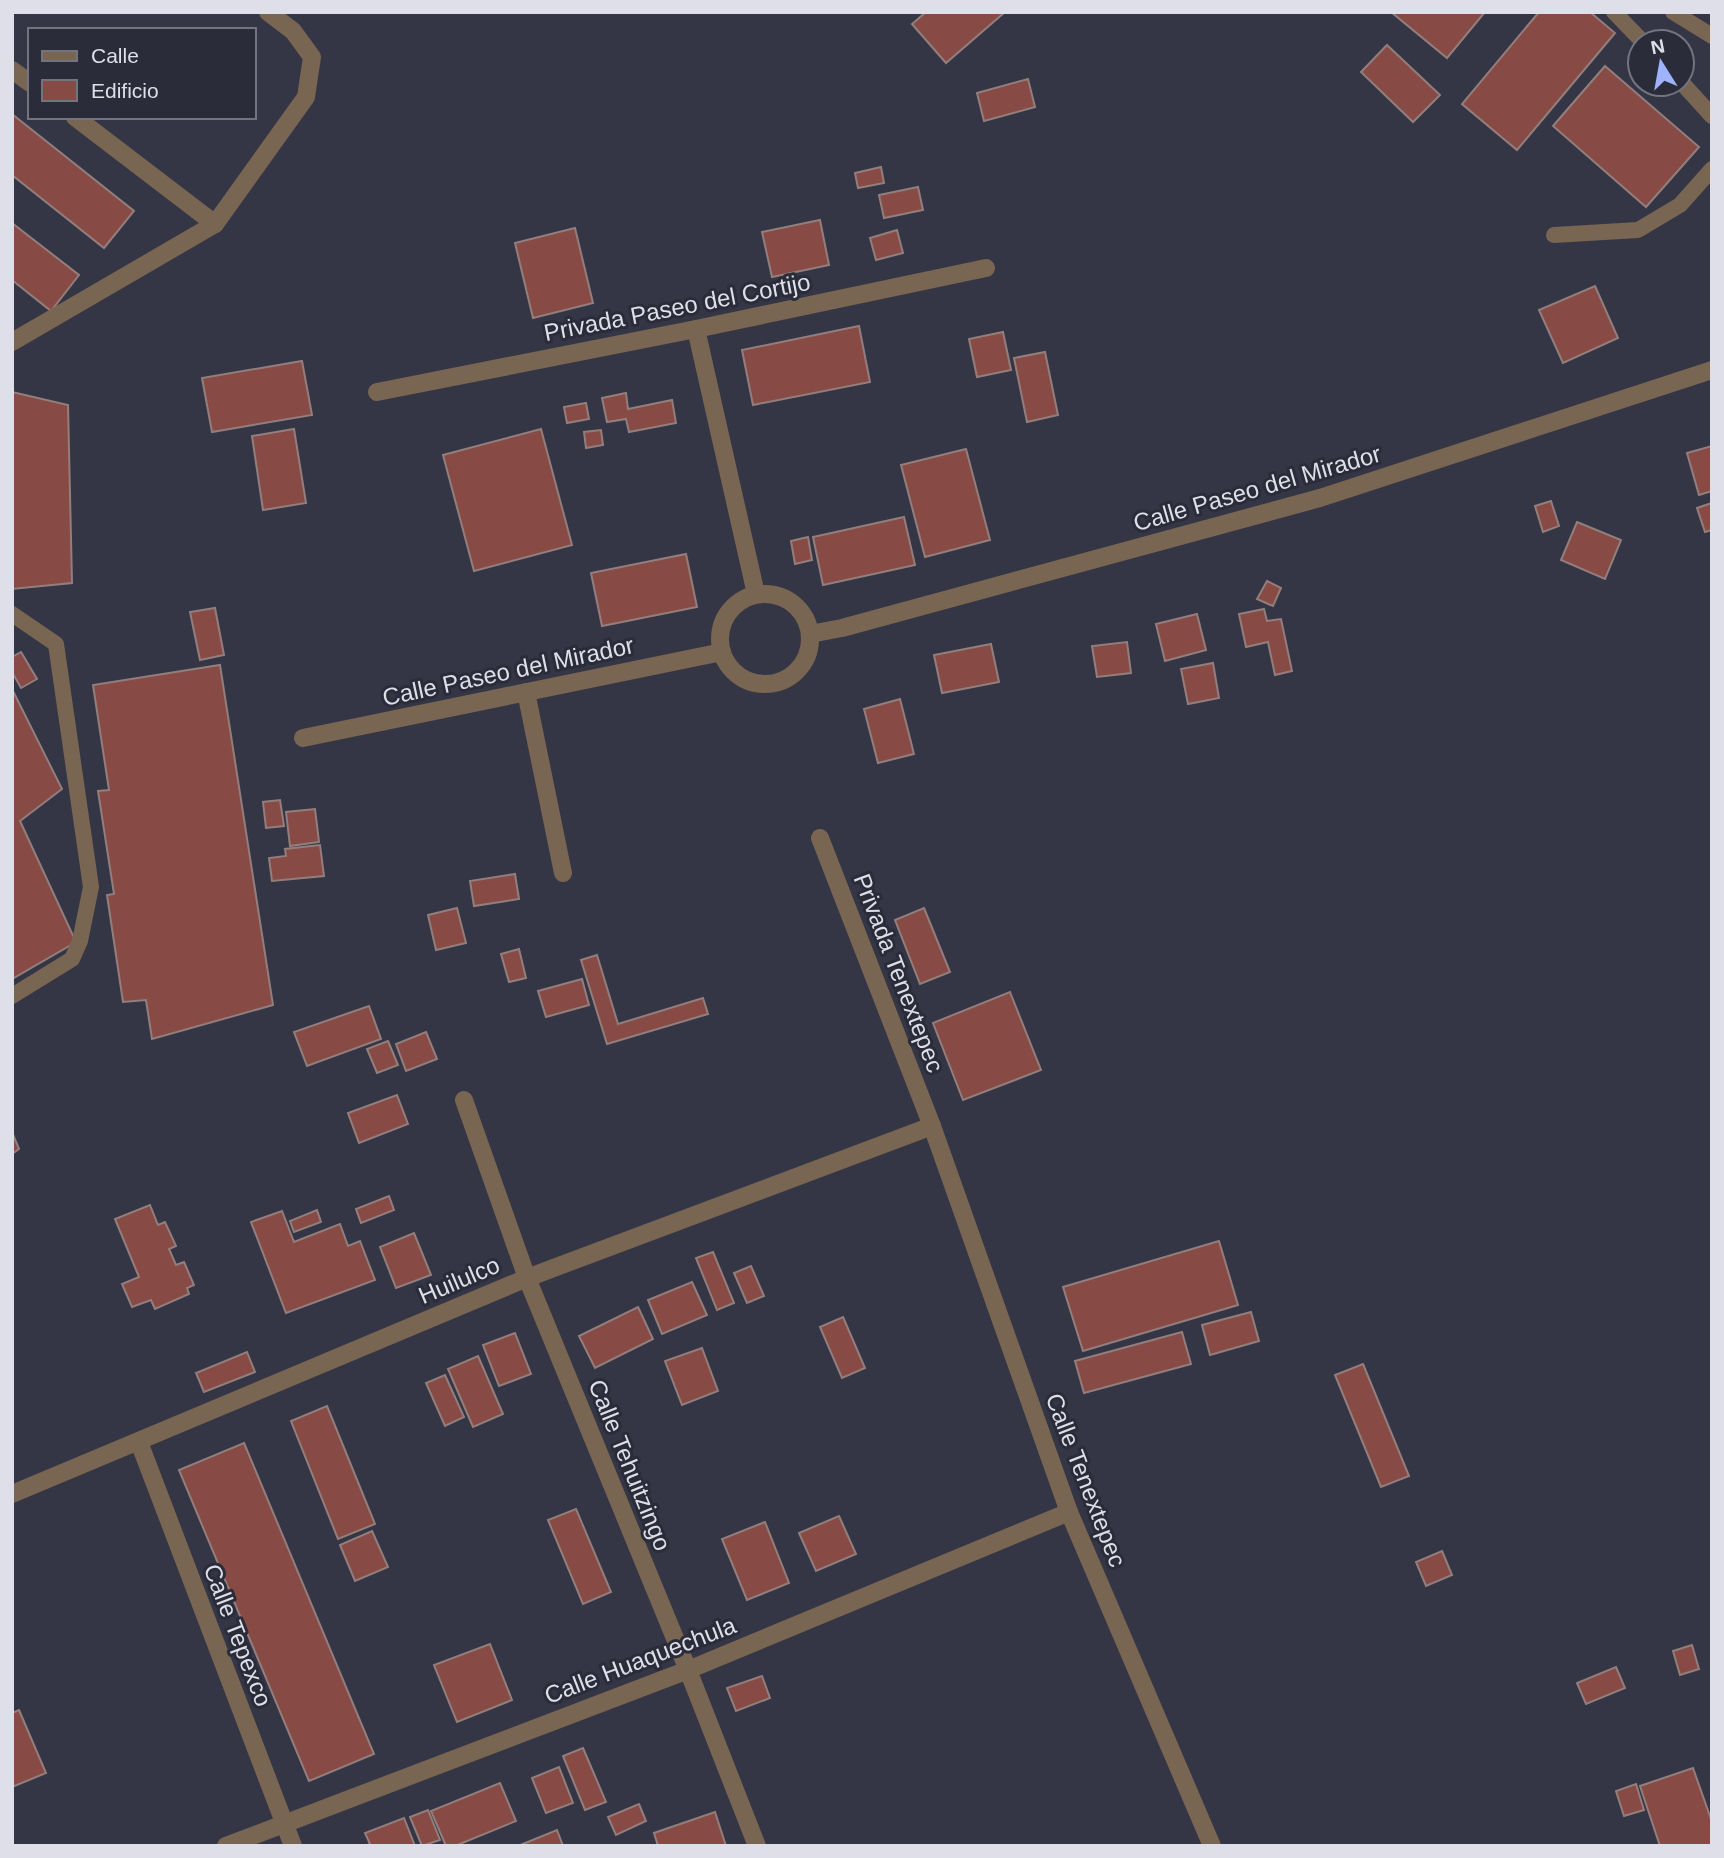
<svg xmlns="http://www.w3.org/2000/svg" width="1724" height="1858" font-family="Helvetica,sans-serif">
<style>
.building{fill:#874a45;stroke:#927e7c;stroke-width:2}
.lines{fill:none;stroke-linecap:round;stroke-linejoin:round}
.service{stroke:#786552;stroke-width:16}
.minor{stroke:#786552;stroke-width:18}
.labels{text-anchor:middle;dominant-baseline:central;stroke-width:6;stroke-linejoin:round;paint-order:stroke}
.street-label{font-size:24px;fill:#dedfe8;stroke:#2b2c3a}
</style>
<rect width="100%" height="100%" fill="#353645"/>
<g class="building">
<path d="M926,12h79l-59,51 -34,-39z"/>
<path d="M1391,12h94l-38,46z"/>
<path d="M1539,12h51l25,21 -98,117 -55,-46z"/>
<path d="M1387,45l53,50 -27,27 -52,-50z"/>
<path d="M1605,66l94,81 -53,60 -93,-81z"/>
<path d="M1028,79l7,28 -51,14 -7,-28z"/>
<path d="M12,114l122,97 -30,37 -92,-73z"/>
<path d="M881,167l3,16 -26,5 -3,-15z"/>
<path d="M918,187l5,23 -39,8 -5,-23z"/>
<path d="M820,220l9,45 -57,12 -10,-45z"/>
<path d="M12,223l67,52 -28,36 -39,-31z"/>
<path d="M575,228l18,75 -60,15 -18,-75z"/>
<path d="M897,230l6,23 -27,7 -6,-22z"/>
<path d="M1595,286l23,52 -55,25 -24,-53z"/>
<path d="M859,326l11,56 -117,23 -11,-55z"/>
<path d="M1003,332l8,38 -34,7 -8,-38z"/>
<path d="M1045,352l13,63 -31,7 -13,-64z"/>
<path d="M302,361l10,54 -100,17 -10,-54z"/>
<path d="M12,392l56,13 4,178 -60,6z"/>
<path d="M626,393l2,16 44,-9 4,23 -47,9 -3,-13 -19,3 -5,-24z"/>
<path d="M586,403l3,16 -22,4 -3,-16z"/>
<path d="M294,429l12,74 -43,7 -11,-74z"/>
<path d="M541,429l31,116 -98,26 -31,-116z"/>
<path d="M601,430l2,15 -17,3 -2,-16z"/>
<path d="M1712,446v45l-13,4 -12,-42z"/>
<path d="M966,449l24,91 -65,17 -24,-92z"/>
<path d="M1551,501l8,25 -16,6 -8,-26z"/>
<path d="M1712,503v27l-7,2 -8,-24z"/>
<path d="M904,517l11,48 -92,20 -10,-48z"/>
<path d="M1577,522l44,18 -16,39 -44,-19z"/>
<path d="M808,537l4,23 -17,4 -4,-23z"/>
<path d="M686,554l11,53 -95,19 -11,-53z"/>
<path d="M1267,581l14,7 -8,18 -16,-7z"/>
<path d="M215,608l9,47 -24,5 -10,-48z"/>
<path d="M1264,609l3,12 14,-2 11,52 -17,4 -7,-33 -22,5 -7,-33z"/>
<path d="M1197,614l9,36 -41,11 -9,-37z"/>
<path d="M1127,642l4,31 -34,4 -5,-31z"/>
<path d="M991,644l8,38 -57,11 -8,-38z"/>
<path d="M21,652l16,27 -16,9 -9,-16v-15z"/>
<path d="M1213,663l6,35 -31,6 -7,-35z"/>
<path d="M220,665l53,340 -121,34 -6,-39 -23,2 -16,-107 7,-1 -16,-103 11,-1 -16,-105z"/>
<path d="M12,689l50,100 -42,32 56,121 -64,37z"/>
<path d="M900,699l14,55 -36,9 -14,-54z"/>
<path d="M280,800l4,26 -18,2 -3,-26z"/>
<path d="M315,809l4,33 -29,4 -4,-34z"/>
<path d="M320,845l4,31 -52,5 -3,-23 17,-2 -1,-7z"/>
<path d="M515,874l4,25 -45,7 -4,-25z"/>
<path d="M457,908l9,35 -30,7 -8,-35z"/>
<path d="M924,908l26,64 -30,12 -25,-64z"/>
<path d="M519,949l7,29 -17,4 -8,-28z"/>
<path d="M597,955l21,69 85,-26 5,16 -101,30 -26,-84z"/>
<path d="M582,979l7,26 -43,12 -8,-26z"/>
<path d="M1010,992l31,78 -78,30 -30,-77z"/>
<path d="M369,1006l12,33 -74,27 -13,-34z"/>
<path d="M426,1032l11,27 -31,12 -10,-27z"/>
<path d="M388,1041l10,24 -21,8 -10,-24z"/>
<path d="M397,1095l11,29 -49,19 -11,-30z"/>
<path d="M12,1132l7,17 -7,5z"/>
<path d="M389,1196l5,14 -33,13 -5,-14z"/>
<path d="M150,1205l8,20 7,-3 11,24 -7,3 7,16 8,-3 10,23 -7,3 2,6 -34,15 -4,-9 -19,7 -10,-23 17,-7 -24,-58z"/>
<path d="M317,1210l4,12 -27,10 -4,-11z"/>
<path d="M282,1211l12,31 46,-18 8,22 12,-5 15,39 -89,33 -35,-91z"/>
<path d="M414,1233l17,42 -35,13 -16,-41z"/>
<path d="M1219,1241l19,64 -155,46 -20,-64z"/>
<path d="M713,1252l21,51 -17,7 -21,-52z"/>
<path d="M751,1266l13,30 -17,7 -13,-30z"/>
<path d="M692,1282l15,33 -45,19 -14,-34z"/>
<path d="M638,1307l15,32 -58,29 -16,-32z"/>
<path d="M1251,1312l8,29 -49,14 -8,-30z"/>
<path d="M843,1317l22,51 -23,10 -22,-51z"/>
<path d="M1182,1332l9,32 -107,29 -9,-32z"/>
<path d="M515,1333l16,41 -32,12 -16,-41z"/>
<path d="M702,1348l16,43 -36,14 -17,-44z"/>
<path d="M247,1352l8,20 -51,20 -8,-19z"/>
<path d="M478,1356l25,58 -30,13 -25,-58z"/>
<path d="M1363,1364l46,112 -28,11 -46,-112z"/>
<path d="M445,1375l19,42 -19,9 -19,-43z"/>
<path d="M327,1406l48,118 -37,15 -47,-118z"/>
<path d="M244,1443l130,311 -65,27 -130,-311z"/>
<path d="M576,1509l35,83 -28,12 -35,-84z"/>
<path d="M839,1516l17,38 -40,17 -17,-38z"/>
<path d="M765,1522l24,61 -42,17 -25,-61z"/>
<path d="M372,1531l16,36 -33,14 -15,-36z"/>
<path d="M1442,1551l10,24 -26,11 -10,-24z"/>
<path d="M490,1644l22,56 -55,22 -23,-57z"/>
<path d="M1692,1645l7,24 -19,6 -7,-24z"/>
<path d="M1616,1667l9,21 -39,16 -9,-21z"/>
<path d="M762,1676l8,22 -34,13 -9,-23z"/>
<path d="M19,1710l27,63 -34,14v-74z"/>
<path d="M583,1748l23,54 -21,8 -22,-54z"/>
<path d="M559,1767l14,36 -27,10 -14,-35z"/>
<path d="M1693,1768l19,54v24h-52l-20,-60z"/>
<path d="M500,1783l16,38 -61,25h-9l-15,-35z"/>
<path d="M1636,1784l8,26 -20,6 -8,-25z"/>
<path d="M639,1804l7,17 -30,14 -8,-18z"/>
<path d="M428,1810l12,30 -18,6 -12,-29z"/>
<path d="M715,1812l11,34h-68l-4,-13z"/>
<path d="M404,1818l11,28h-50l5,-2 -5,-11z"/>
<path d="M557,1830l6,16h-45z"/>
</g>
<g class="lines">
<g class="service">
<path d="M1614,12l29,30"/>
<path d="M1673,12l39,24"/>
<path d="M1682,83l30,33"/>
<path d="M1554,235l84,-5 42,-25 32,-36"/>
<path d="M12,614l44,30 35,243 -11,54 -8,18 -60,37"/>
</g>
<g class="minor">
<path d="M12,70l18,13"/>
<path d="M75,117l140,107"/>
<path d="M696,329l60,265"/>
<path d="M12,342l203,-118 91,-127 6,-40 -19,-26 -25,-19"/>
<path d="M377,392l319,-63 290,-61"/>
<circle cx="765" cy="639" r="45"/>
<path d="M810,634l32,-6 478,-130 392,-128"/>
<path d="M526,692l37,181"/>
<path d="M303,738l419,-86"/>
<path d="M820,838l112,288 137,386 143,334"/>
<path d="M464,1100l63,178 161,392 69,176"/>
<path d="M139,1442l154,404"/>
<path d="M12,1494l515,-216 405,-152"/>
<path d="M226,1846l462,-176 381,-158"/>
</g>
</g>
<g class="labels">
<g class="street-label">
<text transform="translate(677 307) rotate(-11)">Privada Paseo del Cortijo</text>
<text transform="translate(1257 488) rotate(-16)">Calle Paseo del Mirador</text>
<text transform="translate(508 671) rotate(-12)">Calle Paseo del Mirador</text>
<text transform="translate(899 973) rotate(69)">Privada Tenextepec</text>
<text transform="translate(459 1280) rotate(-23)">Huilulco</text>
<text transform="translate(630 1465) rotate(68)">Calle Tehuitzingo</text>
<text transform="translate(1086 1480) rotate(69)">Calle Tenextepec</text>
<text transform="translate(238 1635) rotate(69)">Calle Tepexco</text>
<text transform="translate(640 1660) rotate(-21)">Calle Huaquechula</text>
</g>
</g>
<rect width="1724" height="1858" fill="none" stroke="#dedfe8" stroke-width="28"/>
<rect x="28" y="28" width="228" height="91" fill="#2b2c3a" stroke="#737480" stroke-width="2"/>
<rect x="42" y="51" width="35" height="10" fill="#786552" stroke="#737480" stroke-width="2"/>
<text x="91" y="63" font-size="21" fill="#dedfe8">Calle</text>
<rect x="42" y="80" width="35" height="21" fill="#874a45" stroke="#737480" stroke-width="2"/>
<text x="91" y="98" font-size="21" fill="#dedfe8">Edificio</text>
<g transform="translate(1661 63) rotate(349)"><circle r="33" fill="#2b2c3a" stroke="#737480" stroke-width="2"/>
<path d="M0-5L12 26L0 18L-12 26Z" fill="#9fb3fd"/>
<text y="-10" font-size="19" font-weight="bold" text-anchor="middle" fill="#dedfe8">N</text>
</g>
</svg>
